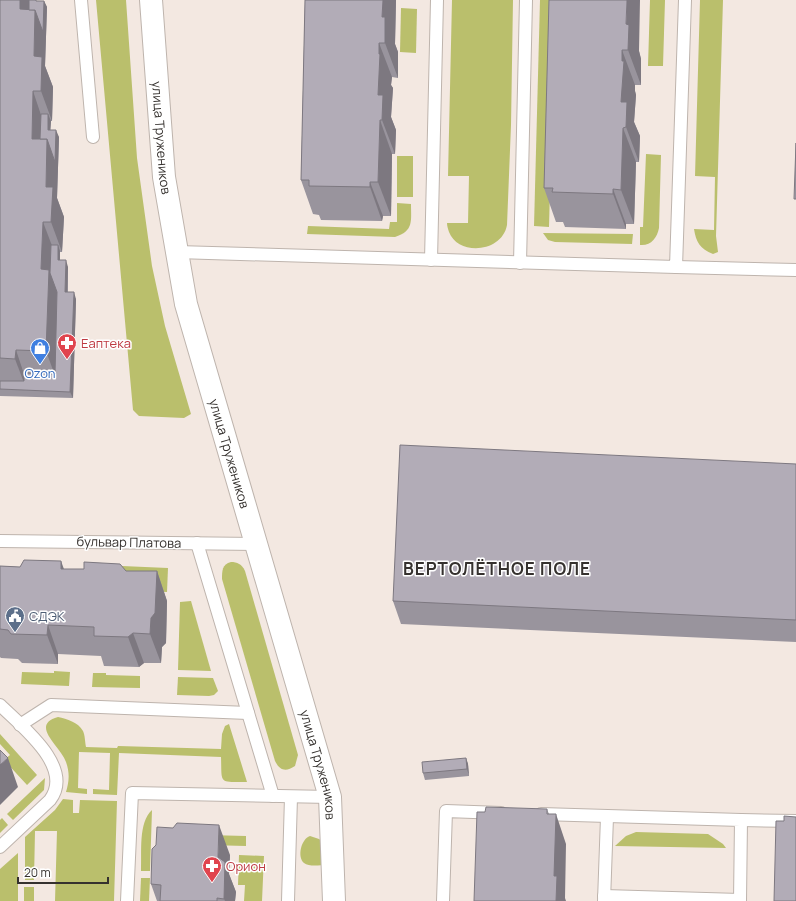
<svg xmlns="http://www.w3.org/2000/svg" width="796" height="901" font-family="Manrope,sans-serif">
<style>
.green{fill:#babf6c}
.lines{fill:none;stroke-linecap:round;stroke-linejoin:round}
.lane-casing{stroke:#beb4ad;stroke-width:14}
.street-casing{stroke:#beb4ad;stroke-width:24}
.lane{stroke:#fff;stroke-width:12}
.street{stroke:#fff;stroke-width:22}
.wall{fill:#99949d}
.shaded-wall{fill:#7d7880}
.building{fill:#b2acb7;stroke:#7d7880}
.labels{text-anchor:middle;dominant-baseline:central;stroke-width:3;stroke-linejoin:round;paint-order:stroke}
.street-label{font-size:13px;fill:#35312e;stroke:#fff}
.health-label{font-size:13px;fill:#be3a42;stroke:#fff;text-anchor:start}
.shop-label{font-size:13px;fill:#366cbe;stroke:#fff}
.service-label{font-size:13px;fill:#4e5e75;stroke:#fff;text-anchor:start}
.district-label{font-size:17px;font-weight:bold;letter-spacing:1px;fill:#35312e;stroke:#fff}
</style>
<rect width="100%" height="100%" fill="#f3e8e1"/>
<g class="green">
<path d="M96,0h30l11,158 15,108 13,60 26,88 -7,4 -45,-2 -6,-6z"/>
<path d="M452,0h61l-2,125 -4,100c-5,28 -49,31 -58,7 -1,-3 -2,-6 -2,-9h21l1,-47h-21z"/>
<path d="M540,0h15l-6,227 -15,-1z"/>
<path d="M650,0h15l-2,66h-15z"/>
<path d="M700,0h23l-7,236 2,16 -5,2c-13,-5 -17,-12 -19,-25l20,1 1,-53 -20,-1z"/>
<path d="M401,8l16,1 -1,44 -16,-1z"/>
<path d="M646,154l15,1 -2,73c-2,10 -8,18 -19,17v-18h3z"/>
<rect x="397" y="156" width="16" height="41"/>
<path d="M397,203l14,1c0,17 3,27 -16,33l-88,-3 1,-8 81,3 1,-7h7z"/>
<path d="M543,233l90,1 -1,10 -77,-2 -7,-2z"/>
<path d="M231,562c6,0 11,2 14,9l53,184 -3,11c-9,6 -15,5 -20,-5l-53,-182c0,-8 0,-15 9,-17z"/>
<path d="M99,565l69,3 -1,24 -29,-1z"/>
<path d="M191,601l20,70 -33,-1 2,-68z"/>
<path d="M54,671l16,1 -1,14 -48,-2 1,-12 32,1z"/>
<path d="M93,673h13v2l34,1v12l-48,-1z"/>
<path d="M178,677l35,1 5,13 -4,4 -5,1 -32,-1z"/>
<path d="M58,717c9,2 20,5 25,14 2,4 2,11 3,16l31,1 1,-2 103,3 1,-15 3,-8 4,-2 18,58c-29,0 -25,2 -26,-25l-102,-4 -2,42 -24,-1v-5l16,1 1,-37 -31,-1 -1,36 9,1v5l-21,-2c3,-10 4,-19 0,-30 -5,-15 -37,-37 -8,-45z"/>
<path d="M0,734l37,41 -10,10 -23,-25 6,-5 -10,-11z"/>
<path d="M45,778l-1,12 -31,30 -6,-6z"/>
<path d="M63,799l10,1v13h6l1,-13 37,1 -3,100h-59l2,-70h-22l-1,49h-9v-43l30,-27z"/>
<path d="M152,810l-2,61h-9c1,-19 -3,-48 11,-61z"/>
<path d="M2,818l6,7 -8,8v-13z"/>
<path d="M636,832l72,2 15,10 3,4 -111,-2 11,-10z"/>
<path d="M169,834l77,2v10l-77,-2z"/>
<path d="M310,836l9,3 5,4 2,22c-6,0 -17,2 -22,-2 -7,-6 -3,-24 6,-27z"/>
<path d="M18,853v48h-18v-32z"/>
<path d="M239,855l25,1 -2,45h-18l1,-16h-7z"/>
<path d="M141,878h9l-1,23h-9z"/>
<rect x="24" y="887" width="10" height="14"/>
</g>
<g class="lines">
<g class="lane-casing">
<g id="lane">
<path d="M81,0l12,137"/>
<path d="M177,252l499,15 9,-267"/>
<path d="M431,260l6,-260"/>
<path d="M520,263l6,-263"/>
<path d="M676,267l120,3"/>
<path d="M0,541l257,3"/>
<path d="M197,543l76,253"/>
<path d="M0,705c21,21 75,62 50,95l-50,47"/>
<path d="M20,725l31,-20 197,8"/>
<path d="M541,814l200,6 -1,81"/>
<path d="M741,820l55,1"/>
<path d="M604,896l136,4"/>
<path d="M127,901l5,-108 198,4"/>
<path d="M288,901l3,-104"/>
<path d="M443,901l3,-90 55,2"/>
<path d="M604,901l3,-84"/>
</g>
</g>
<g class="street-casing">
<g id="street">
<path id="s1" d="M151,0l13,177 22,127 144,493 4,104"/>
</g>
</g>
<use href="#lane" class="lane"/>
<use href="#street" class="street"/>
</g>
<g class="wall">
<path d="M0,0l44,1 3,6 -2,59 8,21 -1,34h-1l-1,9 9,7 -2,61 7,19 -2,35h-2v8l8,7v25l8,7 -3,99 -73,-2z"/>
<path d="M305,0h91l-1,44 3,8v26l-6,-1 -1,8 2,3 -2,29 5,13 -1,24h-3l-1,62h-8l-1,5 -61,-1 -2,-5 -6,-1 -12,-34z"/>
<path d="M549,0l90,51 2,8v26h-6v6l1,4 -2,27 6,14 -1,26h-3l-2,62h-8v5l-61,-2 -2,-5h-7l-12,-34z"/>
<path d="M796,464v178l-395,-18 -8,-23z"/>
<path d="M61,561l2,8 63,2h31l10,30 -1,42 -4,4 -1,16h-17l-5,4 -35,-1 -3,-10 -43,-2v10l-36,-1 -4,-4 -17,-1 -1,-1v-91l20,1z"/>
<path d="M466,758l2,6 1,12 -44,4 -2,-7z"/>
<path d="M156,845l74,10 -1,19 7,18 -1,9h-78l-6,-17z"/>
</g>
<g class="shaded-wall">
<path d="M20,0h12l-1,32 -11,-23z"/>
<path d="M383,0h13l-1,44 3,8v26l-13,-35 -3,-26z"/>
<path d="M627,0h13l-1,51 2,8v26l-13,-35 -2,-26z"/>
<path d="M44,1l3,6 -2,59 8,21 -1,34 -11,-30 -7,-35 1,-46z"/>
<path d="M379,43l13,34 -1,8 2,3 -2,29 5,13 -1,24 -13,-34 -4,-25z"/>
<path d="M622,50l13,35v6l1,4 -2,27 6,14 -1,26 -13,-35 -5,-25z"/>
<path d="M33,91l10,30v41l-11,-23z"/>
<path d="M48,114l3,7 -1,16 -2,-7z"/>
<path d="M380,120l12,34 -1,62 -13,-34z"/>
<path d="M623,128l13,34 -2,62 -13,-34z"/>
<path d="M56,130l3,7 -2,61 7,19 -2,35 -11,-30 -5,-35 1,-48z"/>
<path d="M370,182l13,34 -1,5 -12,-34z"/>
<path d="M613,189l13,35v5l-13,-35z"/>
<path d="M43,222l11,29 6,48 -3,82 -11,-30 -5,-82z"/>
<path d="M58,245l2,6v16l-2,-7z"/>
<path d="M66,260l2,7 -1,32 -2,-7z"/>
<path d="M74,292l2,7 -3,99 -3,-6z"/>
<path d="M16,350l10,30v8l-11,-29z"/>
<path d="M61,561l11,30 -11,-22z"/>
<path d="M157,571l10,30 -1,42 -4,4 -1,16 -11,-29 1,-16z"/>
<path d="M48,625l10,29v10l-11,-29z"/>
<path d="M133,633l11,30 -5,4 -11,-30z"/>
<path d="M8,758l10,29 -18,18v-40z"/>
<path d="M466,758l2,6 1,12 -2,-7z"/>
<path d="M547,809l8,22 1,-17 10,30 -1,54 1,3h-10z"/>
<path d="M219,825l11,30 -1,19 7,18 -1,9h-10l-1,-2 -6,-42z"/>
</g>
<g class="building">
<path d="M0,0h20v9l15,1 -1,46 8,1 -1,34h-8l-1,48h15l-1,48h7l-2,35h-8l-2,47 8,1 -3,81 -30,-1 -1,9 -15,-1z"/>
<path d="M29,0h7v1h8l-1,31 -8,-22h-6z"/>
<path d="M305,0h78l-1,17h3v26h-6v11h1l-2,41h5l-1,25h-2l-2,62h-8v5l-61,-1v-6h-8z"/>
<path d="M549,0h78l-1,24 3,1 -1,25h-6v11h2l-3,41h6l-1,25 -3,1 -2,62 -8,-1v5l-61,-2 1,-4h-9z"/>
<path d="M41,114h7v16h8l-1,32 -8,-23h-7z"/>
<path d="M796,143v56h-2z"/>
<path d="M51,245h7v15h8l-1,32h9l-4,100 -70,-3v-8h24v-8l31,1 2,-82 -7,-19z"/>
<path d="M400,445l396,19v156l-403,-19z"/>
<path d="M24,560l37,1v8h23v-7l36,2 6,7h31l-2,42 -4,5 -1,16 -17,-1 -5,4 -34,-1v-9l-46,-2 -1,10 -36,-1 -3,-4 -8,-1v-63l20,1z"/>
<path d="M0,750l8,8 -8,7z"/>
<path d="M466,758l1,11 -44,4 -1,-11z"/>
<path d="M486,807l61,2v5h9l-2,62h3l-1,25h-82l3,-89h8z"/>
<path d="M784,816l12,1v84h-22l2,-80h8z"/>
<path d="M177,823l42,2 -1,32 7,5 -1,37 -7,-1v3h-57l1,-16 -10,-1 1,-35 4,-4 1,-18 16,1z"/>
</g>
<defs>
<g id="pharmacy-pin" transform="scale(1)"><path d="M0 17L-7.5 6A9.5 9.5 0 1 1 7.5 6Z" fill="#e0444e" stroke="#fff"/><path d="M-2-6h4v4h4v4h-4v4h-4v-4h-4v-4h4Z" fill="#fff"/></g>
<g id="shop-pin" transform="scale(1)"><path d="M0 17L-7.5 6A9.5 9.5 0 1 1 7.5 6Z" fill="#3f7fe0" stroke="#fff"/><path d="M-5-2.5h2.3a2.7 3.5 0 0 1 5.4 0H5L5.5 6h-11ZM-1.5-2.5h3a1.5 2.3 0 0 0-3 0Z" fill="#fff"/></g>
<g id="civic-pin" transform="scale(1)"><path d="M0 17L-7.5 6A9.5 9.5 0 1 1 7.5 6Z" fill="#5c6f8a" stroke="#fff"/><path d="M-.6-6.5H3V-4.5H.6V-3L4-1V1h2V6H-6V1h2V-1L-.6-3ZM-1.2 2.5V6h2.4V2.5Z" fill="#fff"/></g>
</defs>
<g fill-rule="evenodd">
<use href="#pharmacy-pin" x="67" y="343"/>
<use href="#shop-pin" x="40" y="348"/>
<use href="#civic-pin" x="15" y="616"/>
<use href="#pharmacy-pin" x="212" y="866"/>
</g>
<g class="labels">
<g class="street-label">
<text stroke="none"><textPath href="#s1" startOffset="138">улица Тружеников</textPath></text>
<text stroke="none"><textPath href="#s1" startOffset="462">улица Тружеников</textPath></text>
<text transform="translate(129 542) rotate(1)">бульвар Платова</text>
<text stroke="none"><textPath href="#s1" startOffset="786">улица Тружеников</textPath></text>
</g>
<g class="health-label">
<text x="81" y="343">Еаптека</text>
<text x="226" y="866">Орион</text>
</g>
<g class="shop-label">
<text x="40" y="373">Ozon</text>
</g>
<g class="service-label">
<text x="29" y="616">СДЭК</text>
</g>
<g class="district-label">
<text x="497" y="568">ВЕРТОЛЁТНОЕ ПОЛЕ</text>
</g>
</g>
<path d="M18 877v6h90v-6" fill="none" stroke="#35312e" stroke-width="2"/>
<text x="24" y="877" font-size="12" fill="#35312e" stroke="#ffffff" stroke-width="3" paint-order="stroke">20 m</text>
</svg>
